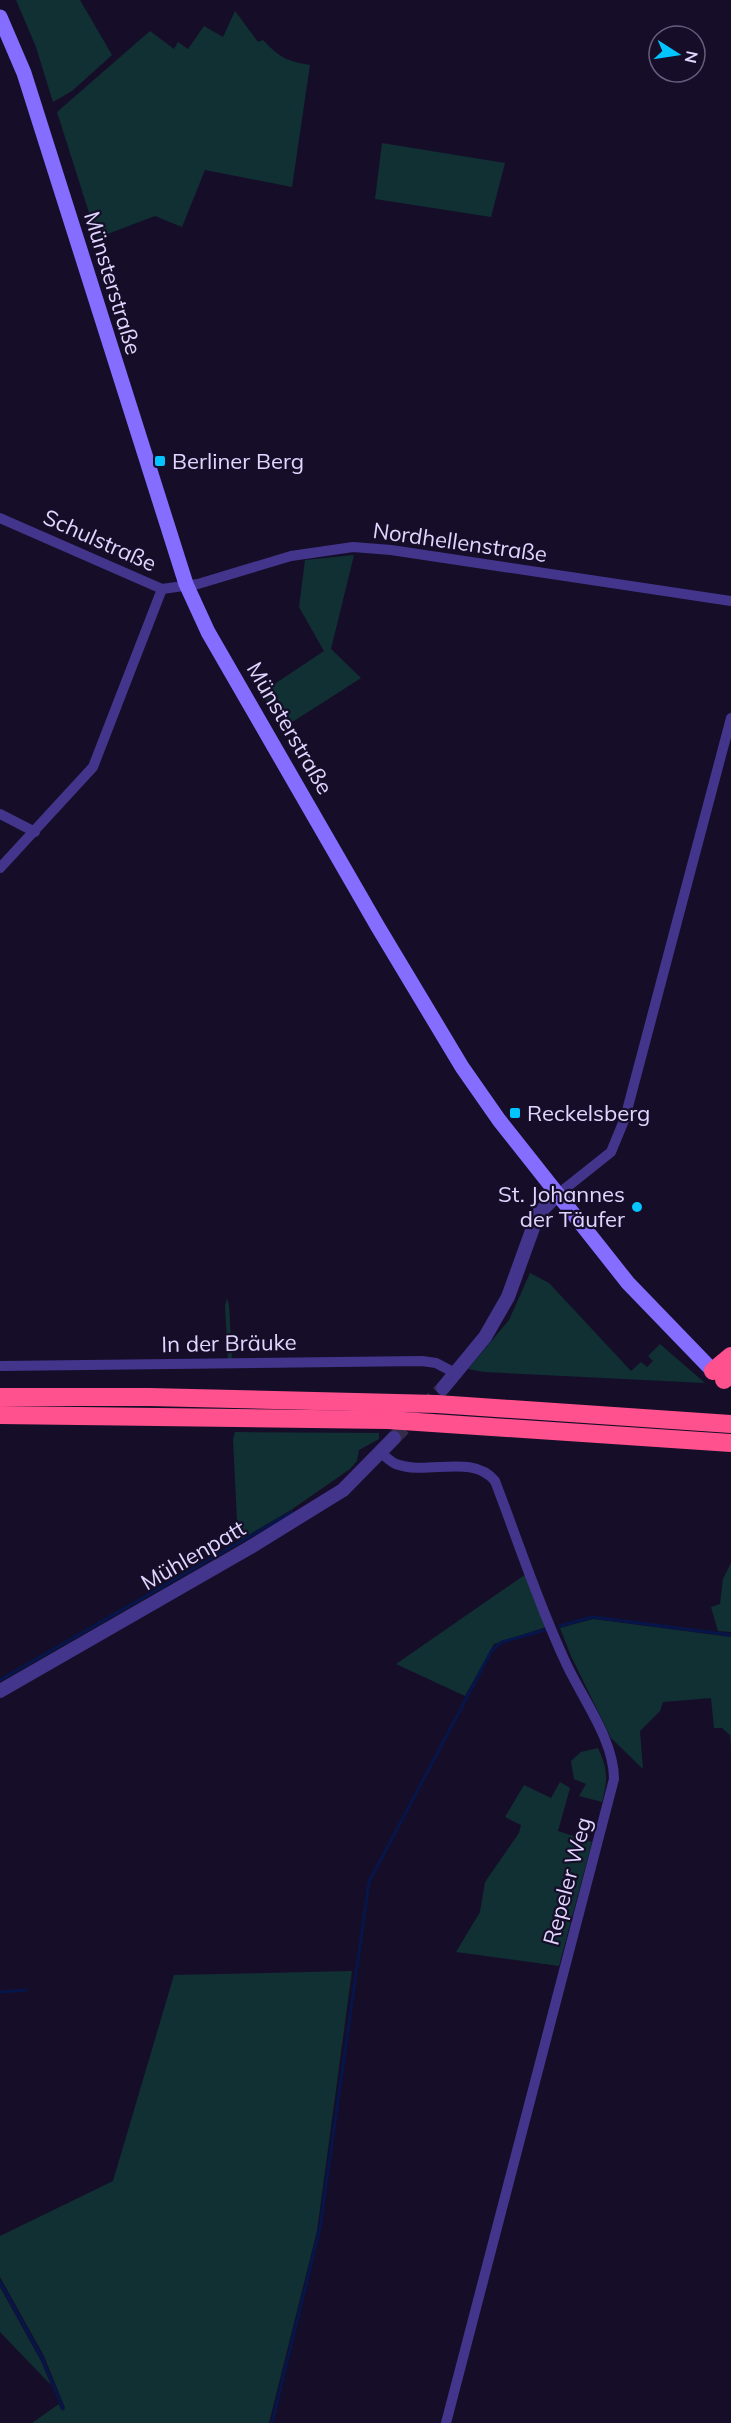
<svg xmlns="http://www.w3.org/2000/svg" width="731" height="2423" font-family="Mulish,sans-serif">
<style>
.green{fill:#103034}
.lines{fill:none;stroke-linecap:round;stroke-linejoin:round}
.stream{stroke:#06164a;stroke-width:3}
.tertiary-tunnel{stroke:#342c49;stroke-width:14;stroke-dasharray:14 7;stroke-linecap:butt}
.minor{stroke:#44358c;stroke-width:10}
.tertiary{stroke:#44358c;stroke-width:14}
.secondary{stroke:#846dff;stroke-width:15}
.motorway{stroke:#ff518d;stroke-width:18}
.poi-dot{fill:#02c4ff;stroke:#160e29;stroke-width:2}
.labels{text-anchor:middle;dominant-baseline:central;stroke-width:4.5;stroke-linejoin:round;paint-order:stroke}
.street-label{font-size:22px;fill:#e0d6ff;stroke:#160e29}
.poi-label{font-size:22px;fill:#e0d6ff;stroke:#160e29;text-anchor:start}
</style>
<rect width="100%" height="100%" fill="#160e29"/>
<g class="green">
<path d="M16,0h64l32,55 -40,36 -19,11 -17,-55z"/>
<path d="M235,11l23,31 5,-2c16,17 23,21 47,25l-18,122 -87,-17 -23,57 -27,-11 -58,22 -40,-126 93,-81 24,18 4,-7 10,7 16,-23 19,11z"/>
<path d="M382,143l123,20 -14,54 -116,-18z"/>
<path d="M354,555l-23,94 30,29 -78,50 -22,-35 63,-42 -25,-44 6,-47z"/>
<path d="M530,1273l19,10 82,88 10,-9 6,5 6,-6 -5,-5 12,-12 45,39 -221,-11 -16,-3 41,-49z"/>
<path d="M227,1298l2,7 3,54h-4l-3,-53z"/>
<path d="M235,1432l144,1v6l-20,11 -2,11 -7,8 -59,41 -53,31 -5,-102z"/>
<path d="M731,1563v69l-13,-1 -7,-24 9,-3 3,-25z"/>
<path d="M526,1574l20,53 -52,17 -29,52 -69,-32z"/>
<path d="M593,1619l138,18v110l-1,-12 -8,-7h-8l-3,-30 -48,4 -3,9 -20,20 3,38 -32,-31 -40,-82 -11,-28z"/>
<path d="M598,1748c10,22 10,31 4,54l-23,-6 7,-12 -12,-5 -3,-18 10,-9z"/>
<path d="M560,1782l10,6 -12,43 34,11 -33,124 -103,-14 24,-40 5,-30 34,-49 2,-8 -16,-8 19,-32 27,13z"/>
<path d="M352,1971l-35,260 -48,192h-237l27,-19 2,6 4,-2 -21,-52 -44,-79v-41l113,-55 61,-206z"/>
<path d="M0,2287l41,74 10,24 -51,-53z"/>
</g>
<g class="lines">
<g class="stream">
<path d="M560,1626l32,-9 139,18"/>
<path d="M0,1680l292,-168"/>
<path d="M0,1992l26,-2"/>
<path d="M0,2282l42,76 21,51"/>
<path d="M272,2423l48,-195 49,-346 123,-232 10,-8 43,-12"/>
</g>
<path class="tertiary-tunnel" d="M394,1438l49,-50"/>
<g class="minor">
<path d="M0,518l162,71 36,-5 93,-28 62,-9 38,3 340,51"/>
<path d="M0,814l35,18"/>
<path d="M0,868l93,-101 69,-178"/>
<path d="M557,1195l54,-43 14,-34 106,-400"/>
<path d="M0,1366l422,-5 14,2 21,11"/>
<path d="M381,1453c5,4 10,9 15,11 31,12 76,-11 99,17 23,60 43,122 70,180 16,36 49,78 49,118l-168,644"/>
</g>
<g class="tertiary">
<path d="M443,1388l42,-51 23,-40 30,-83 19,-19"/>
<path d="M0,1691l249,-143 94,-58 51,-52"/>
</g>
<path class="secondary" d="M0,17l24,56 162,511 22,48 170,295 84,140 37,53 129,163 85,88"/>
<g class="motorway">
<path d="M713,1371l18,-15"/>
<path d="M724,1380l7,-7"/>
<path d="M0,1397h149l288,7 294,20"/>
<path d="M0,1415l388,5 343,23"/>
</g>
</g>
<g class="poi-dot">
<rect x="154" y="455" width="12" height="12" rx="3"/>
<rect x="509" y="1107" width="12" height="12" rx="3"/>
<circle cx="637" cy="1207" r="6"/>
</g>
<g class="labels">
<g class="street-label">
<text transform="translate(113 283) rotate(73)">Münsterstraße</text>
<text transform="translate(100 540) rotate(24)">Schulstraße</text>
<text transform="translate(460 542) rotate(8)">Nordhellenstraße</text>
<text transform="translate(290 728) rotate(60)">Münsterstraße</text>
<text transform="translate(229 1343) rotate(-1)">In der Bräuke</text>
<text transform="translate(193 1555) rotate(-30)">Mühlenpatt</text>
<text transform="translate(567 1881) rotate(-75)">Repeler Weg</text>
</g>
<g class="poi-label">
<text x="172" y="461">Berliner Berg</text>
<text x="527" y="1113">Reckelsberg</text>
<text x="625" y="1194" text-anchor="end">St. Johannes<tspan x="625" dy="25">der Täufer</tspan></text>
</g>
</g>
<g transform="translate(677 54) rotate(102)"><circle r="28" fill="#160e29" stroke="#675e7f" stroke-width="1.5"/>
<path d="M0-4.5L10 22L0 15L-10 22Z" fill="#02c4ff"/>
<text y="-9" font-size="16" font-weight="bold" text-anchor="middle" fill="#e0d6ff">N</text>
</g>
</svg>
